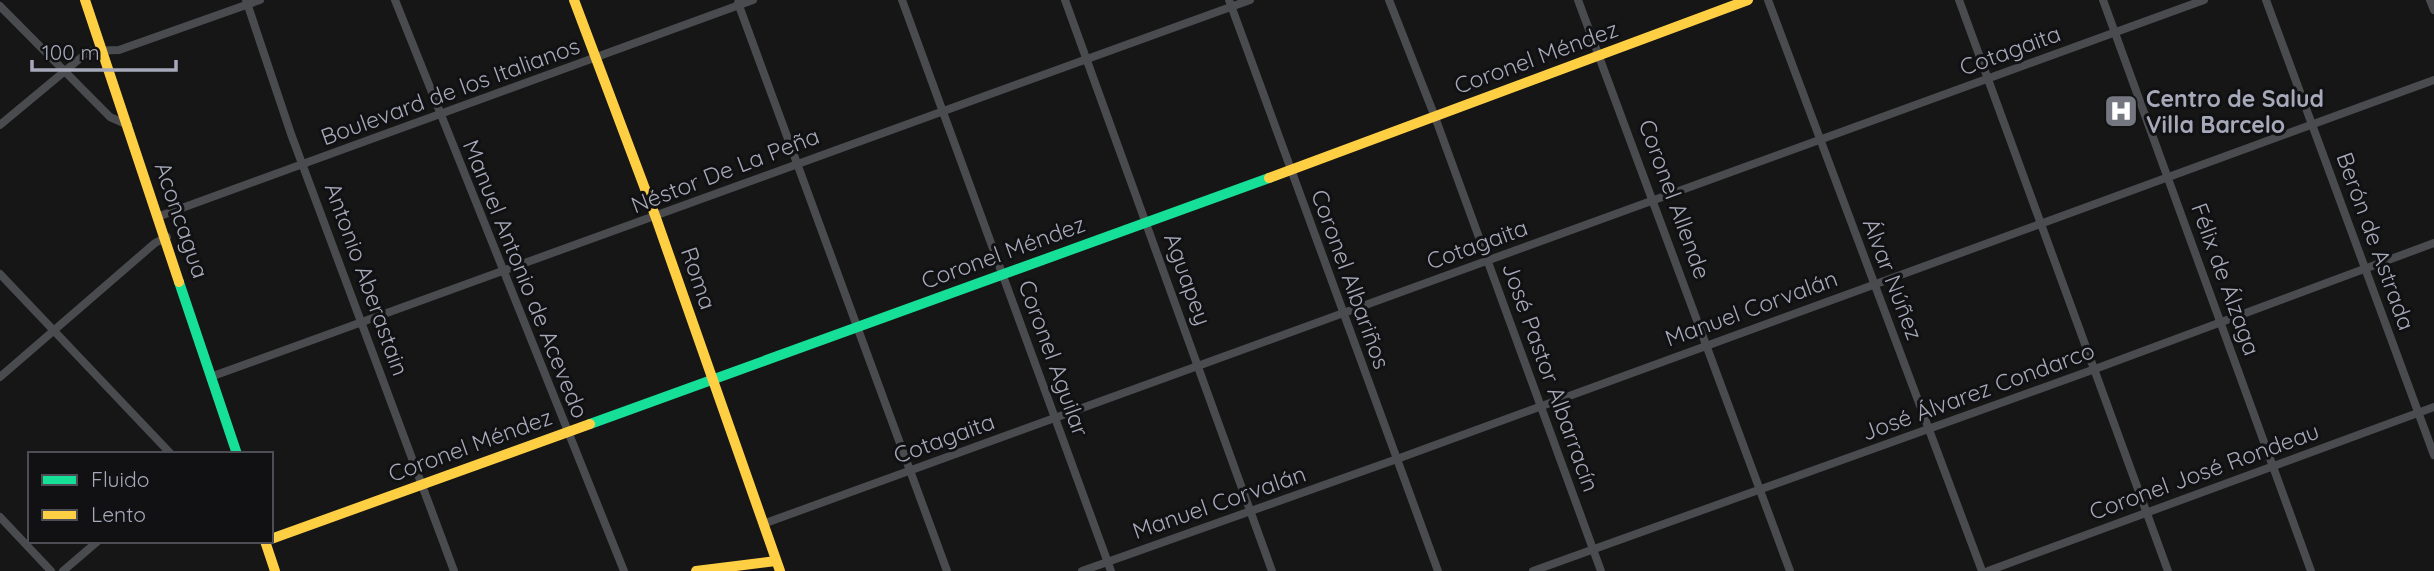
<svg xmlns="http://www.w3.org/2000/svg" width="2434" height="571" font-family="Quicksand,sans-serif">
<style>
.lines{fill:none;stroke-linecap:round;stroke-linejoin:round}
.street{stroke:#4a4b4f;stroke-width:8}
.fast{stroke:#16e098;stroke-width:10}
.slow{stroke:#ffcf43;stroke-width:10}
.labels{text-anchor:middle;dominant-baseline:central;stroke-width:6;stroke-linejoin:round;paint-order:stroke}
.street-label{font-size:23px;fill:#a6a9b9;stroke:#111012}
.poi-label{font-size:23px;font-weight:bold;fill:#a6a9b9;stroke:#111012;text-anchor:start}
</style>
<rect width="100%" height="100%" fill="#161616"/>
<g class="lines">
<g class="street">
<path d="M246,0l45,134 163,437"/>
<path d="M395,0l229,571"/>
<path d="M902,0l209,571"/>
<path d="M1065,0l207,571"/>
<path d="M1229,0l209,571"/>
<path d="M1389,0l46,117 166,454"/>
<path d="M1578,0l212,571"/>
<path d="M1768,0l214,571"/>
<path d="M1959,0l209,571"/>
<path d="M2103,0l208,571"/>
<path d="M2266,0l168,455"/>
<path d="M2430,0l4,10"/>
<path d="M738,3l209,568"/>
<path d="M0,6l110,111 18,8"/>
<path d="M0,125l89,-74 30,-1 141,-50"/>
<path d="M160,216l593,-216"/>
<path d="M0,274l171,180"/>
<path d="M213,376l1037,-376"/>
<path d="M0,377l155,-134 12,-6"/>
<path d="M0,517l51,54"/>
<path d="M763,524l1441,-524"/>
<path d="M63,571l35,-30"/>
<path d="M1082,571l315,-112 1037,-379"/>
<path d="M1533,571l562,-202 339,-126"/>
<path d="M1988,571l446,-164"/>
</g>
<g class="fast">
<path d="M179,282l58,172"/>
<path d="M590,424l679,-246"/>
</g>
<g class="slow">
<path d="M85,0l94,282"/>
<path d="M574,0l82,218 124,353"/>
<path d="M1269,178l479,-178"/>
<path d="M271,539l319,-115"/>
<path d="M265,541l10,30"/>
<path d="M696,571l80,-10"/>
</g>
</g>
<defs>
<g id="hospital-square" transform="scale(1.75)"><rect x="-9" y="-9" width="18" height="18" rx="4" fill="#747680" stroke="#111012"/><path d="M-5-5h3v3.5h4V-5h3V5h-3V1.5h-4V5h-3Z" fill="#fff"/></g>
</defs>
<g fill-rule="evenodd">
<use href="#hospital-square" x="2121" y="111"/>
</g>
<g class="labels">
<g class="street-label">
<text transform="translate(2010 50) rotate(-20)">Cotagaita</text>
<text transform="translate(1536 57) rotate(-20)">Coronel Méndez</text>
<text transform="translate(450 91) rotate(-20)">Boulevard de los Italianos</text>
<text transform="translate(725 170) rotate(-21)">Néstor De La Peña</text>
<text transform="translate(1675 199) rotate(70)">Coronel Allende</text>
<text transform="translate(182 220) rotate(71)">Aconcagua</text>
<text transform="translate(2376 241) rotate(70)">Berón de Astrada</text>
<text transform="translate(1477 244) rotate(-20)">Cotagaita</text>
<text transform="translate(1003 252) rotate(-20)">Coronel Méndez</text>
<text transform="translate(699 278) rotate(71)">Roma</text>
<text transform="translate(367 279) rotate(70)">Antonio Aberastain</text>
<text transform="translate(526 279) rotate(68)">Manuel Antonio de Acevedo</text>
<text transform="translate(1188 279) rotate(70)">Aguapey</text>
<text transform="translate(1351 279) rotate(70)">Coronel Albariños</text>
<text transform="translate(1893 279) rotate(69)">Álvar Núñez</text>
<text transform="translate(2226 279) rotate(70)">Félix de Álzaga</text>
<text transform="translate(1751 308) rotate(-20)">Manuel Corvalán</text>
<text transform="translate(1054 358) rotate(70)">Coronel Aguilar</text>
<text transform="translate(1551 377) rotate(70)">José Pastor Albarracín</text>
<text transform="translate(1978 391) rotate(-20)">José Álvarez Condarco</text>
<text transform="translate(944 438) rotate(-20)">Cotagaita</text>
<text transform="translate(470 445) rotate(-20)">Coronel Méndez</text>
<text transform="translate(2204 471) rotate(-20)">Coronel José Rondeau</text>
<text transform="translate(1219 502) rotate(-19)">Manuel Corvalán</text>
</g>
<g class="poi-label">
<text x="2146" y="98">Centro de Salud<tspan x="2146" dy="26">Villa Barcelo</tspan></text>
</g>
</g>
<rect x="28" y="452" width="245" height="91" fill="#111012" stroke="#4d4d55" stroke-width="2"/>
<rect x="42" y="475" width="35" height="10" fill="#16e098" stroke="#4d4d55" stroke-width="2"/>
<text x="91" y="487" font-size="21" fill="#a6a9b9">Fluido</text>
<rect x="42" y="510" width="35" height="10" fill="#ffcf43" stroke="#4d4d55" stroke-width="2"/>
<text x="91" y="522" font-size="21" fill="#a6a9b9">Lento</text>
<path d="M32 60v10h144v-10" fill="none" stroke="#a6a9b9" stroke-width="3.5"/>
<text x="42" y="60" font-size="21" fill="#a6a9b9" stroke="#111012" stroke-width="5" paint-order="stroke">100 m</text>
</svg>
